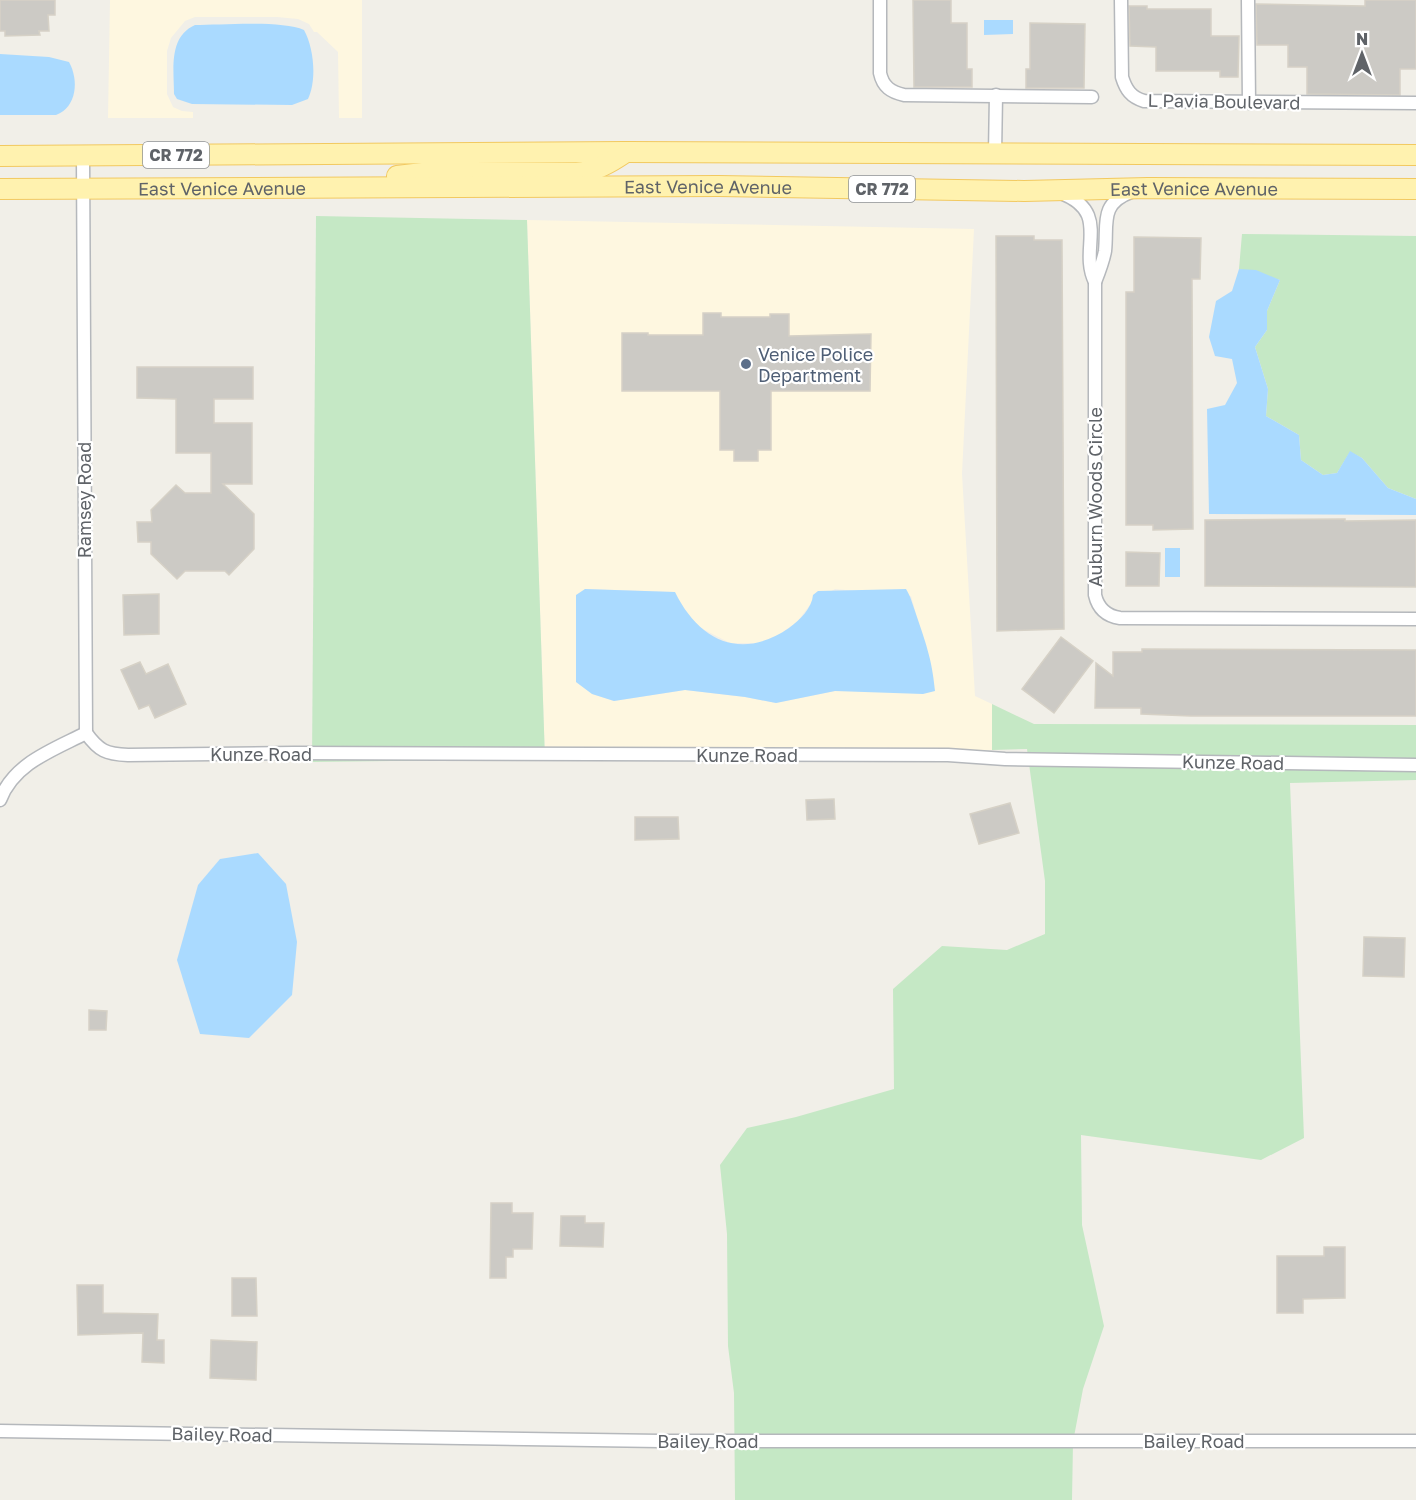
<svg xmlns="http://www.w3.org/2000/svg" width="1416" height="1500" font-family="'Golos Text',sans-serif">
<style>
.commercial{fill:#fef7e0;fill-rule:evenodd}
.green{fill:#c5e8c5}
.water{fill:#aadaff}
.building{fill:#cccac5;stroke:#d6d1c6;stroke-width:1.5}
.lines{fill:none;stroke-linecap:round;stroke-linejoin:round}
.street-casing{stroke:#b5b8bc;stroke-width:15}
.primary-casing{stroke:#f2c960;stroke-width:22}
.street{stroke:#fff;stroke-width:12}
.primary{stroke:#fff2af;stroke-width:20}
.service-dot{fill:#5c6f8a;stroke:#fff;stroke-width:2}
.labels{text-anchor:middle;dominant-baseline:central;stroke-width:4.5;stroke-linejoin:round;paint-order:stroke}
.shield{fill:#fff;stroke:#8f9295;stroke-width:1.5}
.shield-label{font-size:16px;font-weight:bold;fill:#5f6368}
.street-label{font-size:18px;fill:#5f6368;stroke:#fff}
.service-label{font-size:18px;fill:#4e5e75;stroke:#fff;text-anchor:start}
</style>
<rect width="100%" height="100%" fill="#f1efe8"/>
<g class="commercial">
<path d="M110,0h252v118h-23l-1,-66 -21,-20h-3l-5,-8 -11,-5 -21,-2h-82l-10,4 -14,17 -4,13v43l6,13 9,4 11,1v6h-85z"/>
<path d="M527,220l447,9 -12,245 13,222 17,8v46l-298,8 -149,1zM585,589l89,3 10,19 15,16 31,16h31l13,-5 23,-16 15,-20 23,-13 76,7 4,14 -56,81h-24l-59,12 -31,-6 -60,-7 -71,11 -21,-7 -17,-12 1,-38 5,-51z"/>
</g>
<g class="green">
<path d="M316,216l211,4 18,539 -233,3z"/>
<path d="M1242,234l174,2v263l-28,-11 -26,-30 -12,-6 -13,21 -14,2 -22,-15 -2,-25 -33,-19 2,-27 -13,-42 12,-17v-19l13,-31 -41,-11z"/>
<path d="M992,704l42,20 382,1v55l-126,3 14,355 -43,22 -180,-25 1,90 22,101 -21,63 -10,53 -1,58h-337l-1,-107 -6,-47 -1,-112 -7,-69 27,-37 49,-11 98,-28 -1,-100 49,-43 65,4 38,-16v-53l-18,-132 -35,1z"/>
</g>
<g class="water">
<path d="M984,20h29v14l-29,1z"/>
<path d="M195,25c26,0 87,-5 109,5 10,18 13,50 4,69l-16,6 -100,-1 -15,-5 -3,-5c0,-24 -6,-57 21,-69z"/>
<path d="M0,54l49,3 20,5c10,18 8,45 -13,53h-56z"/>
<path d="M1239,269l17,1 24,10 -13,31v19l-12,17 13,42 -2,27 33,19 2,25 22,15 14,-2 13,-22 12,7 26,30 28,11v16l-207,-1 -2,-105 18,-4 12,-22 -5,-24 -17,-3 -6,-19 7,-36 16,-10z"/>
<rect x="1165" y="548" width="15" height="29"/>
<path d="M585,589l90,3c24,49 66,69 114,36 11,-8 23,-20 24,-33l5,-4 88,-2c5,8 6,14 9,22 10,30 17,47 20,80l-12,3 -88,-3 -59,12 -31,-6 -60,-7 -71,11 -22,-7 -16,-12v-87z"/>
<path d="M258,853l28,31 11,58 -5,53 -43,43 -49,-4 -23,-74 21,-75 22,-26z"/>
</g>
<g class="building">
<path d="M0,0h55v15h-7l1,16h-10l1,4 -35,1v-5h-5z"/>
<path d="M913,0h38v23h16v46h5v18h-58z"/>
<path d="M1365,0h51v69h-16v26l-93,-1v-27h-19v-22h-31l-1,-41 109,2z"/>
<path d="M1129,6h18v3h64v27h28l-1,41h-18v-6h-64v-24l-26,-1z"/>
<path d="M1030,23l55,1 -1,64h-58v-19h4z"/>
<path d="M996,236h38v4h28l2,389 -67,2z"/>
<path d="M1134,237l67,1 -1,41h-8l1,250 -40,1v-5h-27v-233h8z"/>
<path d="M703,313h18v4h49v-3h19v22l82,-2 -1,57h-99v59h-13v11h-24v-11h-14v-59h-98v-58h26v2h55z"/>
<path d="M137,367h116v32h-39v24h38v61h-29l31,30v35l-25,26 -4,-4h-40l-8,8 -26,-25v-12h-13l-1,-20h15l-1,-12 25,-25 9,8h26v-40h-35v-54l-39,-1z"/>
<path d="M1345,519v2l71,-1v67l-211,-1v-66z"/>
<path d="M1126,552l34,1 -1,33h-33z"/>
<path d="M159,594v40l-35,1 -1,-40z"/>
<path d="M1061,637l32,24 -39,52 -32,-24z"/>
<path d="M1142,649l274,1v66h-225l-50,-2v-6h-46l1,-45 17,13v-24h29z"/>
<path d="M140,662l6,12 22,-10 18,40 -31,14 -6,-13 -10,4 -18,-39z"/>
<path d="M834,799l1,20 -28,1 -1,-20z"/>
<path d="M1010,803l9,30 -40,11 -9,-30z"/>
<path d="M635,817h43l1,22 -44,1z"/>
<path d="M1364,937l41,1 -1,39 -41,-1z"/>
<path d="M89,1010l18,1 -1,19h-17z"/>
<path d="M491,1203h21v10h21l-1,36h-19v8h-7v21h-16z"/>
<path d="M561,1216h24v7h19l-1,24 -43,-1z"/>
<path d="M1324,1247h21v51l-42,1v14h-26v-57h47z"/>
<path d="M232,1278h24l1,38h-25z"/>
<path d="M77,1285h26v28l55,1 -1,26h7v23l-22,-1 1,-29 -65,2z"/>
<path d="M211,1340l46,2 -1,38 -46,-2z"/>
</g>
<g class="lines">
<g class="street-casing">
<g id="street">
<path d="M880,0v73c3,14 11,19 24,22l188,2"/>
<path d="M1121,0l1,77c4,13 9,20 22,24l272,2"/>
<path d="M1248,0l1,103"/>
<path d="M995,154l1,-59"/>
<path d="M83,156l3,577"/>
<path d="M1061,193c51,20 17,55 34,89v313c3,13 11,21 25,23l296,1"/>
<path d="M1095,282c4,-10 8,-20 10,-31 3,-27 -6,-47 26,-59"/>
<path d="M86,733c13,18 20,21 42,22l166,-2 654,2 57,4 411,6"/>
<path d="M0,800c14,-37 53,-50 86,-67"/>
<path d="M0,1431l660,10h756"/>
</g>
</g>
<g class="primary-casing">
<g id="primary">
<path d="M0,156l626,-4 790,3"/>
<path d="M397,176l26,-3h154c19,-2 33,-10 49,-21"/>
<path id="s1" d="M0,189l718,-3 306,5 124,-3 268,1"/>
</g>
</g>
<use href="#street" class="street"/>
<use href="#primary" class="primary"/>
</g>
<circle class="service-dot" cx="746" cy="364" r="6"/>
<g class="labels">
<g class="shield">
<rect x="143" y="142" width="66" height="26" rx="4.5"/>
<rect x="849" y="176" width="66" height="26" rx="4.5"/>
</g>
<g class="shield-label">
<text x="176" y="155">CR 772</text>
<text x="882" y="189">CR 772</text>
</g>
<g class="street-label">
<text transform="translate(1224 101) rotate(1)">L Pavia Boulevard</text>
<text stroke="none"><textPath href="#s1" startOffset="708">East Venice Avenue</textPath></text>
<text stroke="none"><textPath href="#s1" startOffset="222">East Venice Avenue</textPath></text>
<text stroke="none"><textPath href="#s1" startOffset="1194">East Venice Avenue</textPath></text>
<text transform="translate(1095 497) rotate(-90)">Auburn Woods Circle</text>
<text transform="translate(84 500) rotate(-90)">Ramsey Road</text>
<text x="261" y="754">Kunze Road</text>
<text x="747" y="755">Kunze Road</text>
<text transform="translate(1233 762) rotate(1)">Kunze Road</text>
<text transform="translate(222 1434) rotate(1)">Bailey Road</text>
<text x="708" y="1441">Bailey Road</text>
<text x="1194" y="1441">Bailey Road</text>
</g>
<g class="service-label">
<text x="758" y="354">Venice Police<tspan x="758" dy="21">Department</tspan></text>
</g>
</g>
<g transform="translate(1362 54)" stroke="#ffffff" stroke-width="4.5" paint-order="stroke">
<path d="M0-4.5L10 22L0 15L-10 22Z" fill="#5f6368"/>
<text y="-9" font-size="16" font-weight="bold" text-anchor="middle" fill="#5f6368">N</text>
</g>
</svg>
